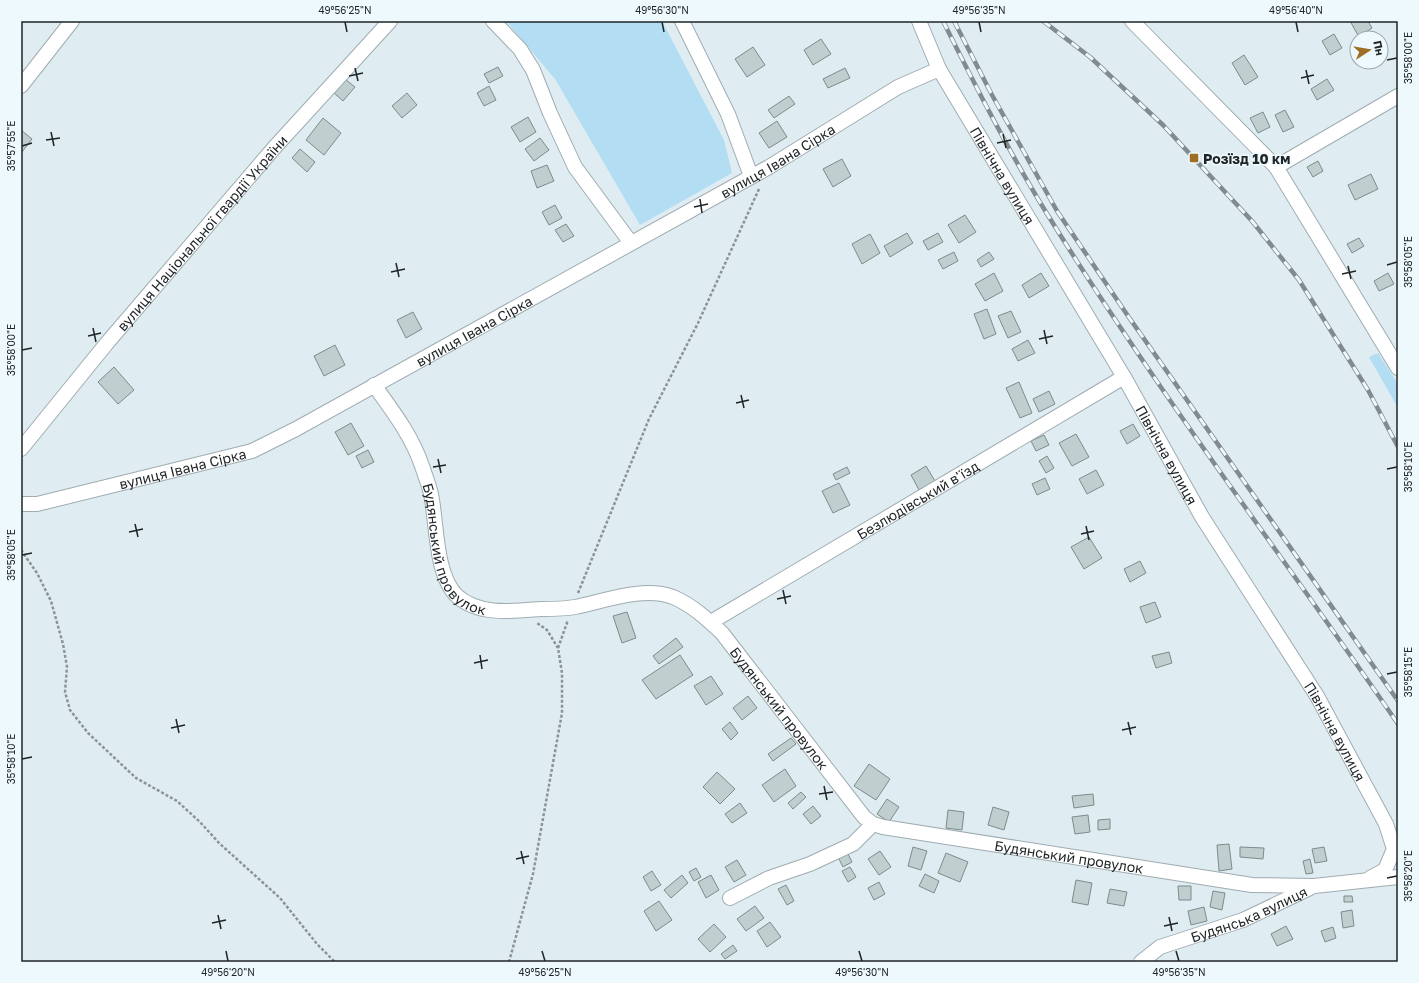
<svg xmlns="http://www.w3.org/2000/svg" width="1419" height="983" font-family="'Golos Text',sans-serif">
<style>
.green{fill:#b2ddf2}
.building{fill:#bfcece;stroke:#7d8b8b}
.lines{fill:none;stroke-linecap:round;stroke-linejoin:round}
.street-casing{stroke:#9facb2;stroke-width:16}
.path{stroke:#8a9498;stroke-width:2.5;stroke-dasharray:3 2;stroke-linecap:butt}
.street{stroke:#fff;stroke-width:14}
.rail-casing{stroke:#818a8e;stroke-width:4.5}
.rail{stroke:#eef9fe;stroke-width:3;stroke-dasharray:9;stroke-linecap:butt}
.ticks{fill:none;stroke:#1f2426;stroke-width:1.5}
.poi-dot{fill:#a06d24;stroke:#eef9fe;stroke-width:1.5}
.labels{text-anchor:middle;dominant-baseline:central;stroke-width:3;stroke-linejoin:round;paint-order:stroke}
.poi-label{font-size:14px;font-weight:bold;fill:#1f2426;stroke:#eef9fe;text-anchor:start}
.street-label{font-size:14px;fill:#1f2426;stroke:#eef9fe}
.neatline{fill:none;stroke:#1f2426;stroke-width:1.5}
.ticks-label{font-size:10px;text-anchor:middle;fill:#1f2426}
</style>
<rect width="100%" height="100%" fill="#dfecf2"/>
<g class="green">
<path d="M506,21h156l62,119 8,33 -92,52 -85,-146z"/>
<path d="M1378,353l20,31v24l-29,-51z"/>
</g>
<g class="building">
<path d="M1350,21h18l4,7 -13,9z"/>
<path d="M1334,34l8,14 -12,7 -8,-14z"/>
<path d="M821,39l10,15 -18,11 -9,-15z"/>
<path d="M753,47l12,18 -18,12 -12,-18z"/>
<path d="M1244,55l14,22 -13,8 -13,-22z"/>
<path d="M498,67l5,9 -14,7 -5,-9z"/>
<path d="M845,68l5,10 -22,10 -5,-9z"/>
<path d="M345,79l10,8 -12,14 -10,-9z"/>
<path d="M1327,79l7,11 -17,10 -6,-11z"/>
<path d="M489,86l7,14 -12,6 -7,-13z"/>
<path d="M407,93l10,12 -15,13 -10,-12z"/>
<path d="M789,96l6,8 -21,14 -6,-8z"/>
<path d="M1285,110l9,17 -11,5 -8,-17z"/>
<path d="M1263,112l7,15 -12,6 -8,-15z"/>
<path d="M528,117l8,15 -16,10 -9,-15z"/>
<path d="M323,118l18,15 -17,22 -18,-15z"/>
<path d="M777,121l10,16 -18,11 -10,-15z"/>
<path d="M21,130l11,9 -10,13 -1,-2z"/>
<path d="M540,138l9,12 -15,11 -9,-12z"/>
<path d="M300,149l15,13 -8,10 -15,-14z"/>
<path d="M842,159l9,17 -18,11 -10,-18z"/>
<path d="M1318,161l5,10 -10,6 -6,-10z"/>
<path d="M547,165l7,16 -17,7 -6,-17z"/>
<path d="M1371,174l7,15 -23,11 -7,-15z"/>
<path d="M555,205l7,13 -13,7 -7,-13z"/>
<path d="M965,215l11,17 -17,11 -11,-18z"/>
<path d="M566,224l8,12 -11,6 -8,-12z"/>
<path d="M907,233l6,10 -23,14 -6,-11z"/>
<path d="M938,233l5,9 -15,8 -5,-9z"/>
<path d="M870,234l10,19 -18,11 -10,-20z"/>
<path d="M1359,238l5,8 -12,7 -5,-9z"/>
<path d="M954,252l4,9 -15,8 -5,-9z"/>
<path d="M989,252l5,7 -13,8 -4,-7z"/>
<path d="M994,273l9,18 -18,10 -10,-17z"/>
<path d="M1041,273l8,13 -20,12 -7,-13z"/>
<path d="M1388,273l6,11 -15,7 -5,-10z"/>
<path d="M987,309l9,25 -12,5 -10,-25z"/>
<path d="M1011,311l10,21 -13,6 -10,-22z"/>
<path d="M413,312l9,17 -16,9 -9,-18z"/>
<path d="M1028,340l7,13 -17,8 -6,-12z"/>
<path d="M335,345l10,20 -21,11 -10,-20z"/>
<path d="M114,367l20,23 -16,14 -20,-22z"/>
<path d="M1019,382l13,31 -12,5 -14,-30z"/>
<path d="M1049,391l6,13 -16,8 -6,-13z"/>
<path d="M351,423l13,23 -16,9 -13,-23z"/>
<path d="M1133,424l7,12 -13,8 -7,-13z"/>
<path d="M1076,434l13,23 -17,9 -13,-23z"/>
<path d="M1044,435l5,10 -13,6 -5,-10z"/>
<path d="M368,450l6,12 -12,6 -6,-12z"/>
<path d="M1047,456l7,12 -8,5 -7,-12z"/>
<path d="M926,466l9,15 -16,9 -8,-15z"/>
<path d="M847,467l3,6 -14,7 -3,-6z"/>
<path d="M1096,470l8,15 -17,9 -8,-15z"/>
<path d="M1045,478l5,11 -13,6 -5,-11z"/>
<path d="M839,483l11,22 -17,8 -11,-22z"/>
<path d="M1089,537l13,21 -18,11 -13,-22z"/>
<path d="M1140,561l6,12 -16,9 -6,-13z"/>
<path d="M1155,602l6,15 -15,6 -6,-16z"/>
<path d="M627,612l9,26 -14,5 -9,-27z"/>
<path d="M676,638l7,9 -24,17 -6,-8z"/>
<path d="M1169,652l3,11 -16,5 -4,-12z"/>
<path d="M680,655l13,20 -37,24 -14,-19z"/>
<path d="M711,676l12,18 -17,11 -12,-19z"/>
<path d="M748,696l9,12 -15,12 -9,-12z"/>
<path d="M730,722l8,11 -7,7 -9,-11z"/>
<path d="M791,738l5,6 -23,17 -5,-7z"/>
<path d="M869,764l21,15 -14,21 -22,-14z"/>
<path d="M785,769l11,17 -22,16 -12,-17z"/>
<path d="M717,772l18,17 -15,15 -17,-17z"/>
<path d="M801,792l5,5 -13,12 -5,-6z"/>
<path d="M1093,794l1,11 -20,3 -2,-12z"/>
<path d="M887,799l12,8 -10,15 -12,-8z"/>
<path d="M740,803l7,10 -15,10 -7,-9z"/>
<path d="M813,806l8,10 -10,8 -8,-10z"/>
<path d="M993,807l16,5 -5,18 -16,-5z"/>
<path d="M948,810l16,2 -2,18 -16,-2z"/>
<path d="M1088,815l2,17 -15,2 -3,-17z"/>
<path d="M1110,819v10l-12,1v-10z"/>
<path d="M1229,844l3,25 -13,2 -2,-26z"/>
<path d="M913,847l14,4 -6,19 -13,-4z"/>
<path d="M1240,847l24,1 -1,11 -23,-2z"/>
<path d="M1324,847l3,14 -12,2 -3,-14z"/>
<path d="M880,851l11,16 -12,8 -11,-16z"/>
<path d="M847,852l5,10 -9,5 -5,-10z"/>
<path d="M946,853l22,9 -8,20 -22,-9z"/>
<path d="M1310,859l3,14 -7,1 -3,-13z"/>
<path d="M737,860l9,15 -12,7 -9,-15z"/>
<path d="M850,867l6,10 -8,5 -6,-11z"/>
<path d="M696,868l5,9 -7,4 -5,-9z"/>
<path d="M652,871l9,14 -10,6 -8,-14z"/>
<path d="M925,874l14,7 -5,12 -15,-7z"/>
<path d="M682,875l6,8 -17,15 -7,-8z"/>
<path d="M711,875l8,15 -13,8 -8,-16z"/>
<path d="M1076,880l16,3 -4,22 -16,-3z"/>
<path d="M879,882l6,12 -11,6 -6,-12z"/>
<path d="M786,885l8,16 -7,4 -9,-16z"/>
<path d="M1178,886h13v14h-12z"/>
<path d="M1110,889l17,3 -3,14 -17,-3z"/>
<path d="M1213,891l12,2 -3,17 -12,-3z"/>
<path d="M1344,896h8l1,6h-9z"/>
<path d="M659,901l13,19 -16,11 -12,-20z"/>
<path d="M755,906l9,12 -18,13 -9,-12z"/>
<path d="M1204,907l3,14 -16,4 -3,-14z"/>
<path d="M1352,910l2,16 -11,2 -2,-16z"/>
<path d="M770,922l11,15 -14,10 -10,-16z"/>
<path d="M714,924l12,13 -16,15 -12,-13z"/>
<path d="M1286,926l7,13 -16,7 -6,-12z"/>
<path d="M1333,927l3,11 -11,4 -4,-11z"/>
<path d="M733,945l4,6 -12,8 -4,-5z"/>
</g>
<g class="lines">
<g class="street-casing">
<g id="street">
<path d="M493,21l27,28 13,21 17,43 25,54 56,76"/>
<path d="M682,21l46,93 23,62"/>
<path id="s1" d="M919,21l20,48 185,308 78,140 115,179 69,128 8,25 -9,21 -15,8"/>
<path d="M1132,21l144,146 122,201"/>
<path d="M21,86l51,-65"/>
<path d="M1276,167l122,-71"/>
<path id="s2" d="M374,385c18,25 38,51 48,81 3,9 7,19 9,28 6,29 4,81 26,102 22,20 57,15 84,13 11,0 23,0 34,-2 30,-6 68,-21 98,-10 19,8 34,22 49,36l142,184 9,7 10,3 369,58 62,1 84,-9"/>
<path id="s3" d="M21,449l86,-106 167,-195 116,-127"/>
<path id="s4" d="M21,504h16l215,-53 44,-22 473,-262 129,-80 41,-18"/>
<path id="s5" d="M711,622l413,-245"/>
<path d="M730,898l39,-20 41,-14 43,-20 20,-20"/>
<path id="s6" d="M1141,962l19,-15 83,-27 67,-32"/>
</g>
</g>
<g class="path">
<path d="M21,550l16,23 14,28 12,43 4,23 -2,25 5,18 18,23 48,45 41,23 23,21 19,21 61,55 37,46 18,18"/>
<path d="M578,593l71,-174 49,-96 61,-134"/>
<path d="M558,648l10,-28"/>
<path d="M509,962l24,-88 29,-161v-40l-4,-25 -11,-18 -10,-7"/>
</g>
<use href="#street" class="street"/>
<g class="rail-casing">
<g id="rail">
<path d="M943,21c33,66 67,133 106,196 108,174 233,338 349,507"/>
<path d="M954,21l38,74 65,116 71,105 270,385"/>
<path d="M1043,21l47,36 73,68 89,96 47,59 69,110 30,57"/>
</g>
</g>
<use href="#rail" class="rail"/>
</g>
<path class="ticks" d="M345,22l2,10M662,22l2,10M979,22l2,10M1296,22l2,10M1387,60l10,-2M355,68l3,13M1306,70l3,14M349,76l14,-3M1301,78l13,-3M51,132l3,14M1003,134l3,14M46,140l14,-2M997,143l14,-3M22,146l10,-3M700,199l2,14M694,207l14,-3M396,263l3,14M1387,265l10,-3M1348,266l3,13M391,272l14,-3M1342,274l14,-3M93,328l3,14M1044,330l3,14M88,336l13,-3M1039,339l14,-3M22,350l10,-2M741,395l3,13M736,403l13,-3M438,459l3,14M433,467l13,-2M1387,469l10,-2M135,524l3,13M1086,526l3,14M129,532l14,-3M1081,534l13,-3M22,555l10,-2M783,590l3,14M777,599l14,-3M480,655l2,14M474,663l14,-3M1387,674l10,-2M176,719l3,14M1128,722l3,13M171,728l14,-3M1122,730l14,-3M22,759l10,-2M824,786l3,14M819,794l14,-2M521,851l3,13M516,859l13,-3M1387,878l10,-2M218,915l3,14M1169,917l3,14M212,923l14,-3M1164,926l14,-3M226,951l2,10M542,951l3,10M859,951l3,10M1176,951l3,10"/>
<rect class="poi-dot" x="1189" y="153" width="10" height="10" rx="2"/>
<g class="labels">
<g class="poi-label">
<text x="1203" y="158">Розїзд 10 км</text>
</g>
<g class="street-label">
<text stroke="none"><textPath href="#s4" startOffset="838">вулиця Івана Сірка</textPath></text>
<text stroke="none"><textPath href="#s1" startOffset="176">Північна вулиця</textPath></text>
<text stroke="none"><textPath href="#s3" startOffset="282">вулиця Національної гвардії України</textPath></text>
<text stroke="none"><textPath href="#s4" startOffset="490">вулиця Івана Сірка</textPath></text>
<text stroke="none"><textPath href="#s1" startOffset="500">Північна вулиця</textPath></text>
<text stroke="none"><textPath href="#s4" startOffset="166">вулиця Івана Сірка</textPath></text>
<text stroke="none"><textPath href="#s5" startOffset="240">Безлюдівський в'їзд</textPath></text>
<text stroke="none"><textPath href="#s2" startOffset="188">Будянський провулок</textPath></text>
<text stroke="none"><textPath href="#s2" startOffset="608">Будянський провулок</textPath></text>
<text stroke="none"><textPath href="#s1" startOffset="824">Північна вулиця</textPath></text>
<text stroke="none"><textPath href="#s2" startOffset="956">Будянський провулок</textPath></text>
<text stroke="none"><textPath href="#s6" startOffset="119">Будянська вулиця</textPath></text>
</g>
</g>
<rect width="1419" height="983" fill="none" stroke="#eef9fe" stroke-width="44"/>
<g transform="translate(1369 50) rotate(78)"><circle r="19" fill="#eef9fe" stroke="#9ba4a8"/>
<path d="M0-3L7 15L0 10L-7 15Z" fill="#a06d24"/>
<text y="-6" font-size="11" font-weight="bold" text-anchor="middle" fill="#1f2426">Пн</text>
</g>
<rect x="22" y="22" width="1375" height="939" class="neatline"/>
<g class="ticks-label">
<text x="345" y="14">49°56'25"N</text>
<text x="662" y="14">49°56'30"N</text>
<text x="979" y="14">49°56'35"N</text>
<text x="1296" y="14">49°56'40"N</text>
<text transform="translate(1408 58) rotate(-90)" y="4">35°58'00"E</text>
<text transform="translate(11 146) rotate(-90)" y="4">35°57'55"E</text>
<text transform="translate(1408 262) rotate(-90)" y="4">35°58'05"E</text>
<text transform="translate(11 350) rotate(-90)" y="4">35°58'00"E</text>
<text transform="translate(1408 467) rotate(-90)" y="4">35°58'10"E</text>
<text transform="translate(11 555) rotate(-90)" y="4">35°58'05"E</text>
<text transform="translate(1408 672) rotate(-90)" y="4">35°58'15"E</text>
<text transform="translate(11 759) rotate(-90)" y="4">35°58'10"E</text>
<text transform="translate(1408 876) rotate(-90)" y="4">35°58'20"E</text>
<text x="228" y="976">49°56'20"N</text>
<text x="545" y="976">49°56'25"N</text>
<text x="862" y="976">49°56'30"N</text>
<text x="1179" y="976">49°56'35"N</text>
</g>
</svg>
